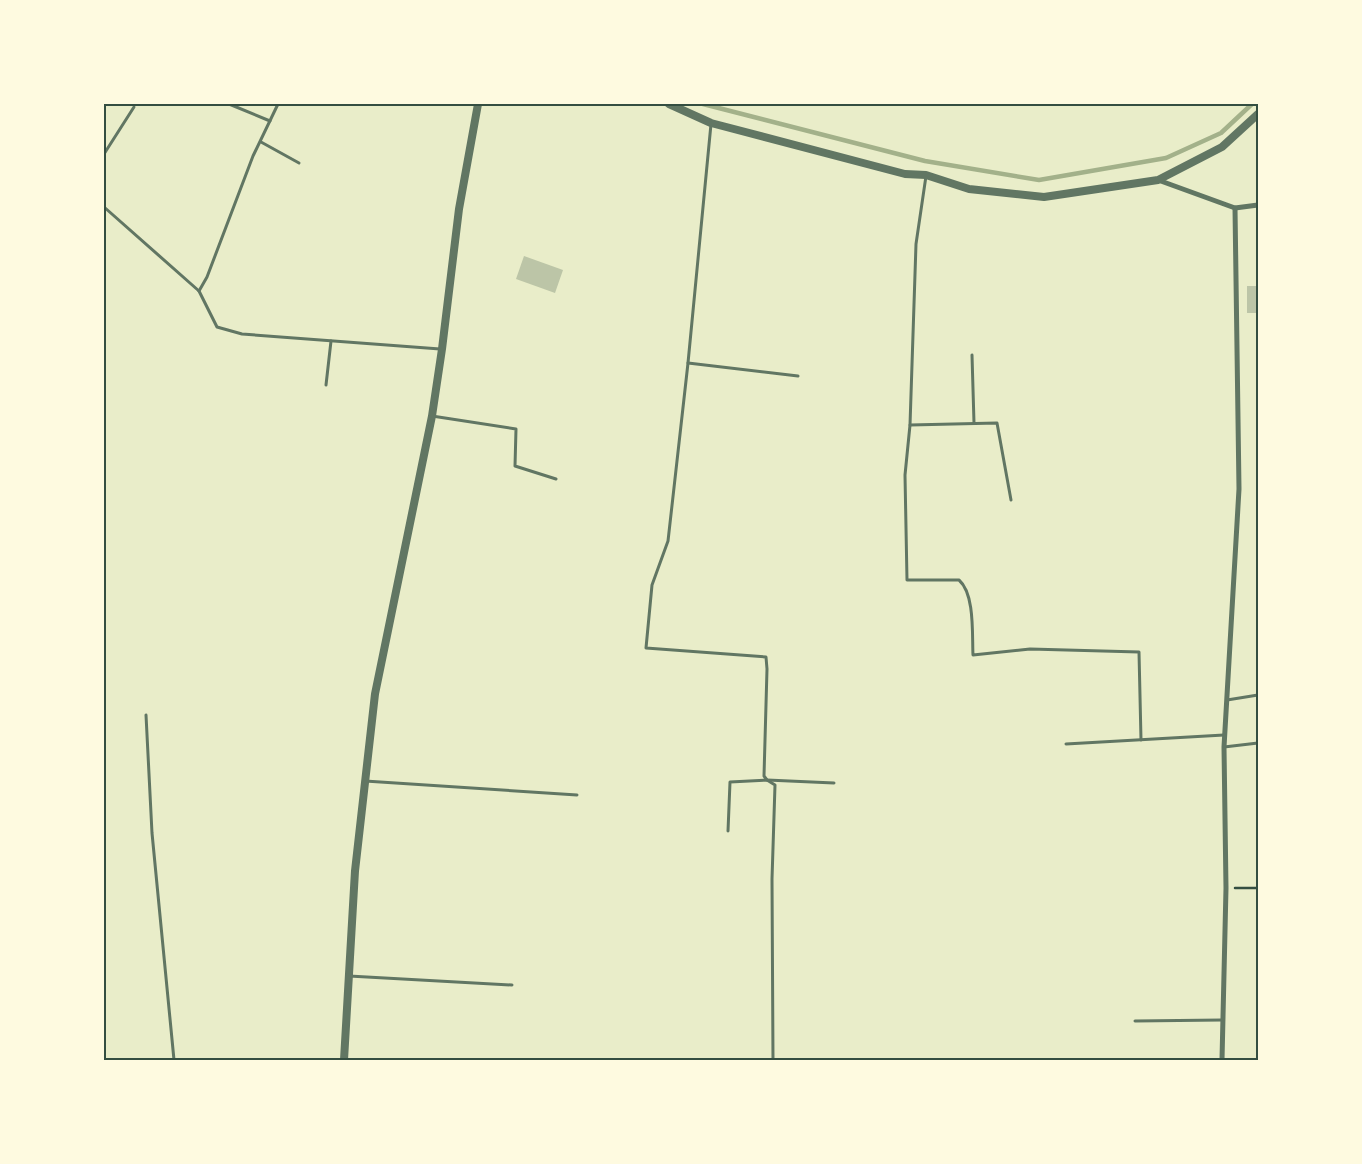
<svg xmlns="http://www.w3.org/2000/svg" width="1362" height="1164" font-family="'Crimson Pro',serif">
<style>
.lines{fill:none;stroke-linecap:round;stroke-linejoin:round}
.stream{stroke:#a3b18a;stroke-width:4.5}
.building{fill:#bcc5a7}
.path{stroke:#344e41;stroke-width:2.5}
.service{stroke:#617663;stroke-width:3}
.minor{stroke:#617663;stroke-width:5}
.tertiary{stroke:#617663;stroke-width:8}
.neatline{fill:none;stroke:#344e41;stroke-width:2}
</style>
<rect width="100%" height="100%" fill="#e9edc9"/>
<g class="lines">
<path class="stream" d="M703,104l222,57 114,19 127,-22 55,-25 31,-29"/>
</g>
<g class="building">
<path d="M524,256l39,14 -8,23 -39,-14z"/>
<rect x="1247" y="286" width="11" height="27"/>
</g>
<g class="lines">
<path class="path" d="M1235,888h23"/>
<g class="service">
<path d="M229,104l41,17"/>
<path d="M711,124l-23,239 -20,178 -16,44 -6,63 120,9 1,12 -3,107 3,4 8,5 -3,94 1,181"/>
<path d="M261,142l38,21"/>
<path d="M104,154l30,-47"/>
<path d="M926,176l-10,68 -6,181 -5,50 2,105h52c16,14 13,55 14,75l57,-6 109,3 2,88"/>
<path d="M104,207l95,84 18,36 25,7 198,15"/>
<path d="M199,291l8,-14 46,-121 25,-52"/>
<path d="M972,355l2,68"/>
<path d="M688,363l110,13"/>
<path d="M326,385l5,-44"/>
<path d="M432,416l84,13 -1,37 41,13"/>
<path d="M910,425l87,-2 14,77"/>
<path d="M1227,700l31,-5"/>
<path d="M146,715l6,118 22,227"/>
<path d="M1066,744l158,-9"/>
<path d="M1224,747l34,-4"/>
<path d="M365,781l212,14"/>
<path d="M728,831l2,-49 37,-2 67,3"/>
<path d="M349,976l163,9"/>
<path d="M1135,1021l87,-1"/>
</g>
<g class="minor">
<path d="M1158,180l77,28 23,-3"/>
<path d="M1222,1060l4,-172 -2,-141 15,-258 -4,-281"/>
</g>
<g class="tertiary">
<path d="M669,104l42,19 194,51 21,1 43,14 75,8 114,-17 64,-33 36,-33"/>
<path d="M344,1060l11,-189 20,-177 57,-278 10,-67 17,-140 19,-105"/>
</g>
</g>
<rect width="1362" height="1164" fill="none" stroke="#fefae0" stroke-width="210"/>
<rect x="105" y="105" width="1152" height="954" class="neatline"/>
</svg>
